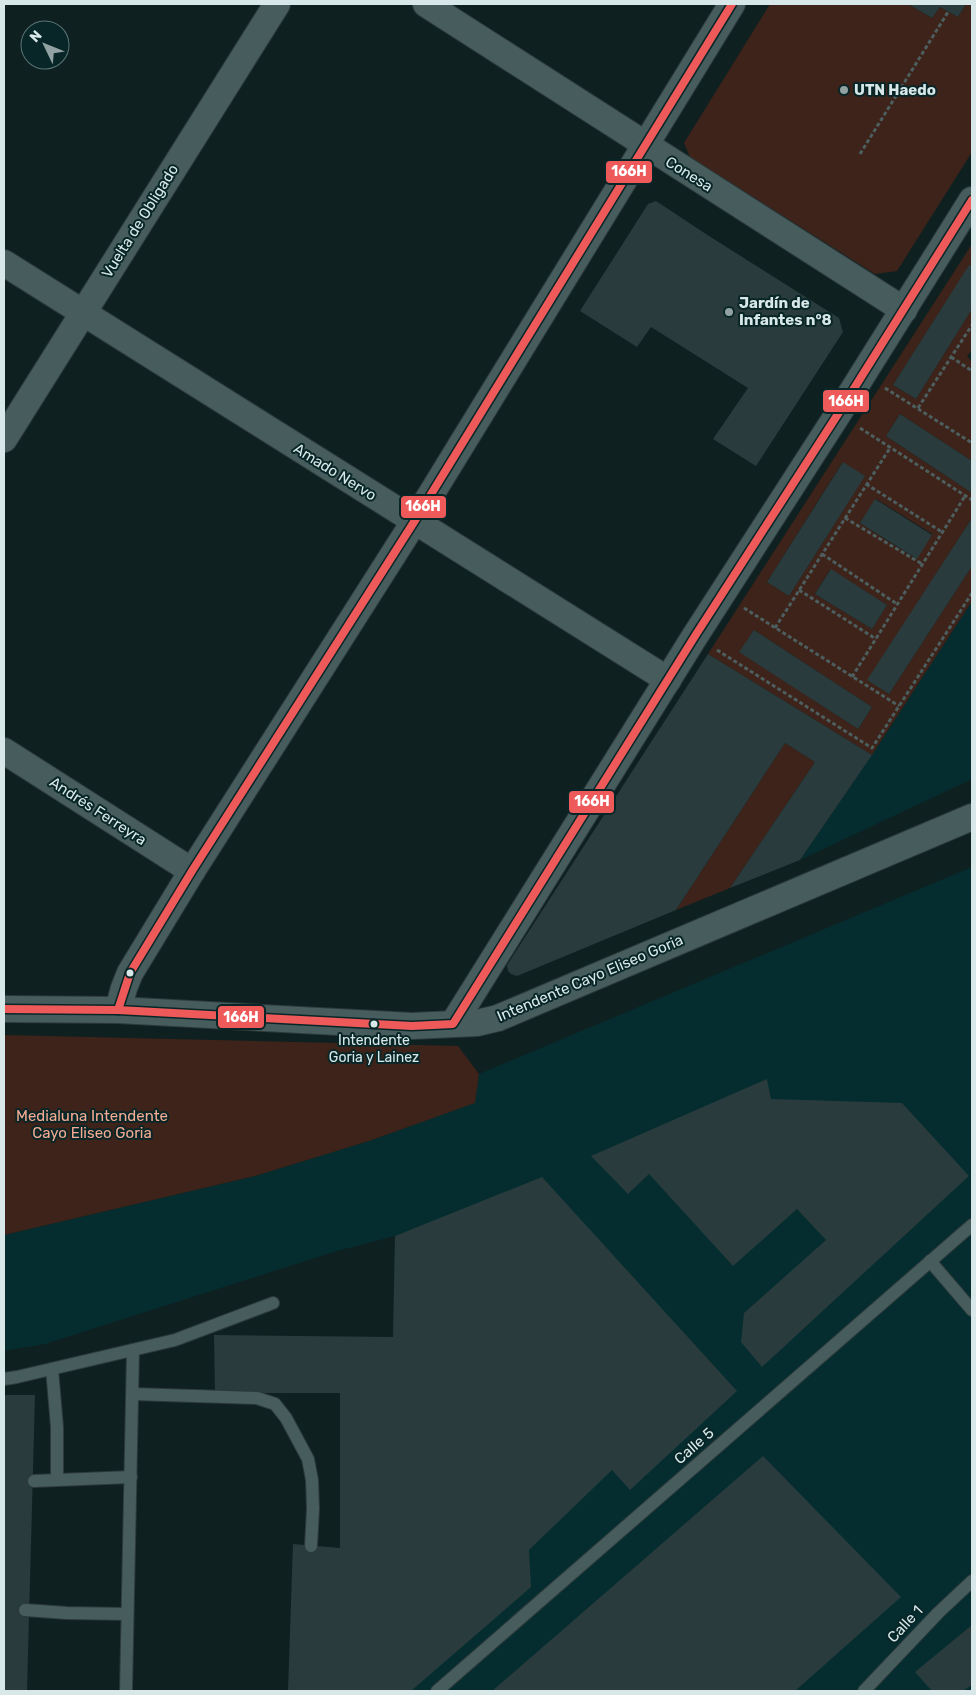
<svg xmlns="http://www.w3.org/2000/svg" width="976" height="1695" font-family="Rubik,sans-serif">
<style>
.built{fill:#052d2f}
.green{fill:#3d2319;fill-rule:evenodd}
.building{fill:#293b3c}
.lines{fill:none;stroke-linecap:round;stroke-linejoin:round}
.lane-casing{stroke:#2d3a3b;stroke-width:14}
.street-casing{stroke:#2d3a3b;stroke-width:28}
.path{stroke:#4d5e5e;stroke-width:3;stroke-dasharray:4 2.5;stroke-linecap:butt}
.lane{stroke:#465c5d;stroke-width:12}
.street{stroke:#465c5d;stroke-width:26}
.bus-1-casing{stroke:#082628;stroke-width:11}
.bus-1{stroke:#ee5a5a;stroke-width:8}
.poi-dot{fill:#92a2a3;stroke:#082628;stroke-width:2}
.bus-dot{fill:#d8e8e9;stroke:#082628;stroke-width:2}
.labels{text-anchor:middle;dominant-baseline:central;stroke-width:4;stroke-linejoin:round;paint-order:stroke}
.bus-label{font-size:14px;fill:#d8e8e9;stroke:#082628}
.poi-label{font-size:15px;font-weight:bold;fill:#d8e8e9;stroke:#082628;text-anchor:start}
.street-label{font-size:15px;fill:#d8e8e9;stroke:#082628}
.park-label{font-size:15px;fill:#f4ab91;stroke:#082628}
.line-badge{stroke:#082628;stroke-width:2}
.badge-label{font-size:14px;text-anchor:middle;font-weight:bold;fill:#fff}
</style>
<rect width="100%" height="100%" fill="#0f2021"/>
<g class="built">
<path d="M972,601v178l-172,81 72,-105z"/>
<path d="M972,867v824h-584l7,-455 -58,15 -292,93 -41,7v-116l251,-59 114,-35 105,-38 5,-29z"/>
</g>
<g class="green">
<path d="M770,4h138l24,14 8,-11 18,10 8,-13h6v148l-75,119 -22,3 -185,-117 -6,-14z"/>
<path d="M972,244v23l-3,-1 -76,119 23,14 56,-90v40l-5,8 5,4v100l-72,-47 -14,22 86,57v25l-104,162 21,14 83,-128v35l-100,154 -164,-101zM842,463l22,14 -75,119 -22,-14zM876,499l56,35 -16,25 -56,-36zM830,570l57,35 -15,24 -57,-35zM754,630l118,77 -14,22 -118,-77z"/>
<path d="M785,743l30,19 -85,126 -54,22z"/>
<path d="M4,1035l454,11 21,28 -4,29 -106,38 -114,35 -251,59z"/>
</g>
<g class="building">
<path d="M908,4h58l-8,13 -18,-10 -8,11z"/>
<path d="M656,201l53,35 130,82 4,14 -87,134 -43,-27 35,-51 -97,-61 -14,20 -57,-36 68,-107z"/>
<path d="M969,265l3,2v42l-56,90 -23,-14z"/>
<path d="M900,414l72,47v32l-86,-57z"/>
<path d="M843,462l22,14 -76,120 -22,-14z"/>
<path d="M875,499l57,36 -15,24 -57,-36z"/>
<path d="M972,518v48l-83,128 -22,-14z"/>
<path d="M831,569l56,36 -15,24 -57,-35z"/>
<path d="M754,630l118,77 -14,22 -119,-77z"/>
<path d="M708,654l164,101 -72,105 -70,28 85,-126 -30,-19 -109,167 -159,66 -6,-2 -3,-3 -1,-6z"/>
<path d="M767,1079l4,20 131,4 67,73 -207,191 -21,-25 3,-29 82,-73 -29,-31 -64,57 -84,-92 -21,20 -37,-38z"/>
<path d="M542,1177l195,214 -107,99 -18,-20 -83,80 2,37 -120,104h-123l5,-147 47,4v-155h-125l-1,-58 179,2 2,-101z"/>
<path d="M4,1395h31l-8,296h-23z"/>
<path d="M763,1456l138,141 -106,94h-303z"/>
<path d="M972,1625v60l-9,6h-31l-17,-19z"/>
</g>
<g class="lines">
<g class="lane-casing">
<g id="lane">
<path d="M930,1261l42,49"/>
<path d="M52,1369l5,58v53"/>
<path d="M4,1379l13,-2 158,-37 98,-37"/>
<path d="M133,1394l124,4 18,6 11,14 22,41 4,21 1,29 -2,37"/>
<path d="M34,1481l97,-4"/>
<path d="M25,1610l42,3 60,1"/>
<path d="M126,1691l7,-341"/>
<path d="M437,1691l535,-466"/>
<path d="M864,1691l74,-78 34,-32"/>
</g>
</g>
<g class="street-casing">
<g id="street">
<path d="M426,4l478,306"/>
<path d="M4,263l664,417"/>
<path d="M4,439l273,-435"/>
<path d="M4,751l188,120"/>
<path d="M4,1009l114,1 294,16 65,-3 21,-5 474,-201"/>
<path d="M118,1010l6,-22 6,-15 62,-102 222,-349 318,-518"/>
<path d="M453,1024l242,-388 143,-222 134,-214"/>
</g>
</g>
<g class="path">
<path d="M860,154l88,-142"/>
<path d="M951,357l21,14"/>
<path d="M885,388l87,55"/>
<path d="M918,408l54,-83"/>
<path d="M860,428l112,72"/>
<path d="M866,484l76,48"/>
<path d="M845,518l77,46"/>
<path d="M822,554l75,50"/>
<path d="M799,590l77,49"/>
<path d="M744,608l155,98"/>
<path d="M775,628l115,-180"/>
<path d="M717,650l155,98 100,-155"/>
<path d="M852,677l113,-181"/>
</g>
<use href="#lane" class="lane"/>
<use href="#street" class="street"/>
<g class="bus-1-casing">
<g id="bus-1">
<path d="M4,1009l114,1 294,16 41,-2 242,-388 143,-222 134,-214"/>
<path d="M118,1010l12,-37 62,-102 222,-349 318,-518"/>
</g>
</g>
<use href="#bus-1" class="bus-1"/>
</g>
<g class="poi-dot">
<circle cx="844" cy="90" r="5"/>
<circle cx="729" cy="312" r="5"/>
</g>
<g class="bus-dot">
<circle cx="130" cy="973" r="4.5"/>
<circle cx="374" cy="1024" r="4.5"/>
</g>
<g class="labels">
<g class="bus-label">
<text x="374" y="1040">Intendente<tspan x="374" dy="17">Goria y Lainez</tspan></text>
</g>
<g class="poi-label">
<text x="854" y="90">UTN Haedo</text>
<text x="739" y="303">Jardín de<tspan x="739" dy="17">Infantes n°8</tspan></text>
</g>
<g class="street-label">
<text transform="translate(689 174) rotate(32)">Conesa</text>
<text transform="translate(140 221) rotate(-58)">Vuelta de Obligado</text>
<text transform="translate(335 472) rotate(32)">Amado Nervo</text>
<text transform="translate(98 811) rotate(33)">Andrés Ferreyra</text>
<text transform="translate(590 978) rotate(-23)">Intendente Cayo Eliseo Goria</text>
<text transform="translate(694 1446) rotate(-41)">Calle 5</text>
<text transform="translate(905 1624) rotate(-47)">Calle 1</text>
</g>
<g class="park-label">
<text x="92" y="1116">Medialuna Intendente<tspan x="92" dy="17">Cayo Eliseo Goria</tspan></text>
</g>
</g>
<g class="line-badge">
<rect x="605" y="160" width="48" height="24" rx="5" fill="#ee5a5a"/>
<rect x="822" y="389" width="48" height="24" rx="5" fill="#ee5a5a"/>
<rect x="400" y="495" width="47" height="24" rx="5" fill="#ee5a5a"/>
<rect x="568" y="790" width="47" height="24" rx="5" fill="#ee5a5a"/>
<rect x="217" y="1005" width="48" height="24" rx="5" fill="#ee5a5a"/>
</g>
<g class="badge-label">
<text x="629" y="176">166H</text>
<text x="846" y="406">166H</text>
<text x="423" y="511">166H</text>
<text x="592" y="806">166H</text>
<text x="241" y="1022">166H</text>
</g>
<rect width="976" height="1695" fill="none" stroke="#d8e8e9" stroke-width="10"/>
<g transform="translate(45 45) rotate(313)"><circle r="24" fill="#082628" stroke="#5b7475"/>
<path d="M0-4L9 19L0 12L-9 19Z" fill="#92a2a3"/>
<text y="-8" font-size="14" font-weight="bold" text-anchor="middle" fill="#d8e8e9">N</text>
</g>
</svg>
